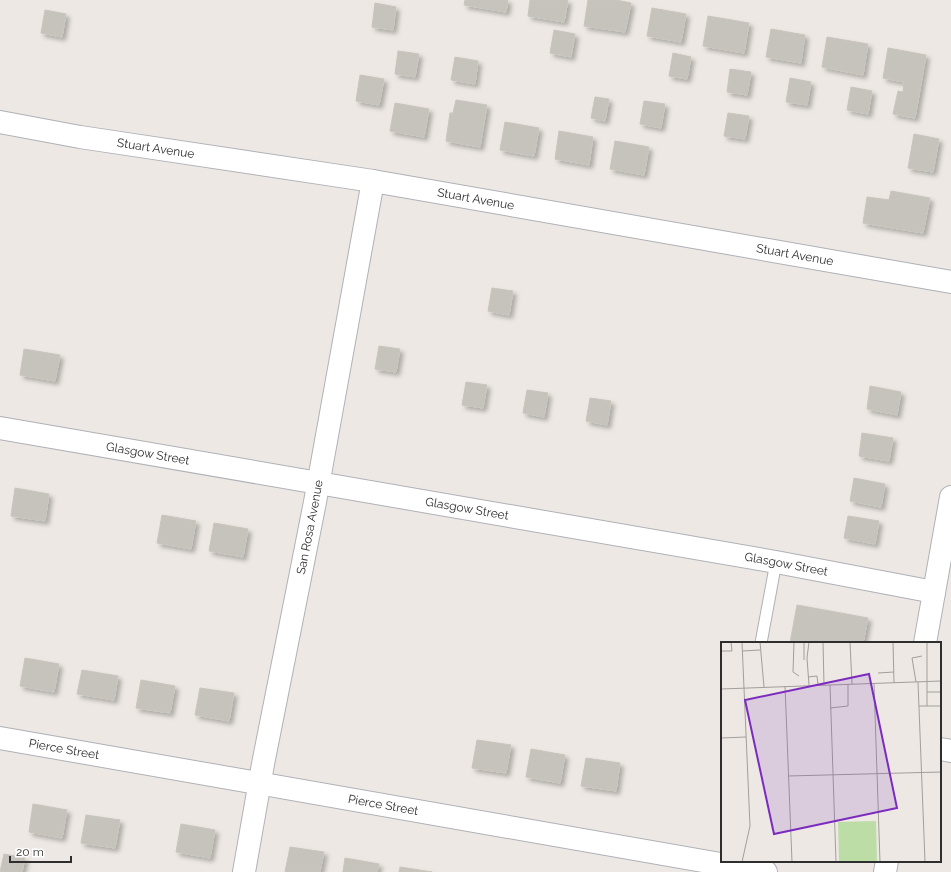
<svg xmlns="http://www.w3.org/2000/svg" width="951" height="872" font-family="Raleway,sans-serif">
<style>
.building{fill:#c6c3bd;stroke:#c9c4bc;filter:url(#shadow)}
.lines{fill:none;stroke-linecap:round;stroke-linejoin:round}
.service-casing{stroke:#afb1b8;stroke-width:13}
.minor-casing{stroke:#afb1b8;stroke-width:24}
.secondary-casing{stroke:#afb1b8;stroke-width:24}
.service{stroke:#fff;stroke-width:11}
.minor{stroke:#fff;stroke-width:22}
.secondary{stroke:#fff;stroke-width:22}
.labels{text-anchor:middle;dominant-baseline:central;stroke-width:3.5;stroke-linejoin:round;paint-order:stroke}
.street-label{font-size:12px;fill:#2e2e2e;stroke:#fff}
.inset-road{fill:none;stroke:#a19e9b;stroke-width:1}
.view{fill:#7b2cbf;fill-opacity:0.15;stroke:#7b2cbf;stroke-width:2}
.inset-edge{fill:none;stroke:#2e2e2e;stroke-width:2}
</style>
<defs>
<filter id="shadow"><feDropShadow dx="3.5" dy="3.5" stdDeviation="2" flood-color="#0004"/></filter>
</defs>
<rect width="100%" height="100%" fill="#ede8e3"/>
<g class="building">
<path d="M465,0h43l-2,12 -42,-7z"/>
<path d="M530,0h38l-4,22 -36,-6z"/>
<path d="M588,0h28l15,3 -6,29 -41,-6z"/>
<path d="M375,3l21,4 -3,23 -21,-3z"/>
<path d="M652,8l34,6 -5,28 -34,-6z"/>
<path d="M45,10l21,4 -4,23 -21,-4z"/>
<path d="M708,16l41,7 -5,30 -41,-7z"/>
<path d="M771,29l34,6 -4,28 -35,-6z"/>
<path d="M554,30l21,4 -4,23 -21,-4z"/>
<path d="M827,37l41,7 -5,31 -41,-8z"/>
<path d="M888,48l38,7 -11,63 -22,-4 5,-23 5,1 1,-10 -21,-4z"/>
<path d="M398,51l21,3 -4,23 -20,-3z"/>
<path d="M673,53l18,4 -4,22 -18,-3z"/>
<path d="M455,57l23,4 -3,23 -24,-4z"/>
<path d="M730,69l21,3 -4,23 -20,-3z"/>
<path d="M360,75l24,4 -5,26 -23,-4z"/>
<path d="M790,78l21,4 -4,23 -21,-3z"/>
<path d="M851,87l21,4 -4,23 -21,-4z"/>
<path d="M595,97l14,2 -4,22 -14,-3z"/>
<path d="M456,100l31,5 -7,42 -34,-6 4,-28h3z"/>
<path d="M644,101l21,3 -4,24 -21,-4z"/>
<path d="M395,103l34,6 -5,28 -34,-6z"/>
<path d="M728,113l21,3 -4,23 -21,-3z"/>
<path d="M505,122l34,6 -5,28 -34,-6z"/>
<path d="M559,131l34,6 -4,28 -34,-6z"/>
<path d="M914,134l25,5 -6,33 -25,-4z"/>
<path d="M615,141l34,6 -5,28 -34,-6z"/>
<path d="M891,191l39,7 -7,35 -60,-10 4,-26 22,3z"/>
<path d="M492,288l21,3 -4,24 -21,-4z"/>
<path d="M379,346l21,3 -4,23 -21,-3z"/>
<path d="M24,349l36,6 -5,26 -35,-6z"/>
<path d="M466,382l21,3 -4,23 -21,-3z"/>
<path d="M870,386l31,6 -4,23 -30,-6z"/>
<path d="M527,390l21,3 -4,24 -21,-4z"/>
<path d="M590,398l21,3 -4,24 -21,-4z"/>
<path d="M862,433l31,5 -4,23 -30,-5z"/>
<path d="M854,478l31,6 -4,23 -31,-6z"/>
<path d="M15,488l34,6 -4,27 -34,-5z"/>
<path d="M162,515l34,6 -5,28 -34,-6z"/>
<path d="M848,516l31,5 -4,23 -31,-6z"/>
<path d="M214,523l34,6 -5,28 -34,-6z"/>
<path d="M797,605l71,13 -5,25h-73z"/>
<path d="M25,658l34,6 -5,28 -34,-6z"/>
<path d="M82,670l36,6 -4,24 -37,-6z"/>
<path d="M141,680l34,6 -5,27 -34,-5z"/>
<path d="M200,688l34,5 -5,28 -34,-6z"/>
<path d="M477,740l34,5 -5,28 -34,-5z"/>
<path d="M531,749l34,6 -5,28 -34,-6z"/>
<path d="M586,758l34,5 -4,28 -35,-5z"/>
<path d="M33,804l34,6 -5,28 -33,-6z"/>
<path d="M86,815l34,5 -5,28 -34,-5z"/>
<path d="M181,824l34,6 -5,28 -34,-6z"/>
<path d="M290,847l34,5 -4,20h-35z"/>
<path d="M4,854l21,4 -3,14h-22z"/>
<path d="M345,858l34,6 -2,8h-34z"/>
<path d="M400,867l32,5h-33z"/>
</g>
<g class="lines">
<g class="service-casing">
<path id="service" d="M761,643l15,-81"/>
</g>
<g class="minor-casing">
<g id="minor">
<path id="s1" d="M0,122l80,15 293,44 578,101"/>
<path id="s2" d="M0,428l776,134 158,30"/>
<path id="s3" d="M0,738l766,134"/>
<path d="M940,749l11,2"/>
<path id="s4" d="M244,872l19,-108 52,-262 58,-321"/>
</g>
</g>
<g class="secondary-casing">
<g id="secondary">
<path d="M925,643l26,-146"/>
<path d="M885,872l2,-11"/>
</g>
</g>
<use href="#service" class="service"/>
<use href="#minor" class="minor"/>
<use href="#secondary" class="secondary"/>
</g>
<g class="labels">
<g class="street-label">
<text stroke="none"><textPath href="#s1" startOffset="158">Stuart Avenue</textPath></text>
<text stroke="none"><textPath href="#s1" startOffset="482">Stuart Avenue</textPath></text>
<text stroke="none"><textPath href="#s1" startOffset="806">Stuart Avenue</textPath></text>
<text stroke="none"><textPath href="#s2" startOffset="150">Glasgow Street</textPath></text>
<text stroke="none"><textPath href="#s2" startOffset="474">Glasgow Street</textPath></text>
<text stroke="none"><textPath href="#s4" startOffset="351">San Rosa Avenue</textPath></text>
<text stroke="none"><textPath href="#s2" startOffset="798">Glasgow Street</textPath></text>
<text stroke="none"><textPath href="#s3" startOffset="65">Pierce Street</textPath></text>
<text stroke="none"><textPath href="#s3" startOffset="389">Pierce Street</textPath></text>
</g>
</g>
<g transform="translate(721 642)">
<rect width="220" height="220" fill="#ede8e3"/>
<path d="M155,179l1,41h-38l-1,-40z" fill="#bcdda6"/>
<path class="inset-road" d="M21,0l8,184 -8,36M39,0l4,45M73,0l-1,30 6,4M83,0v18M88,0l-2,16 2,27M102,0l1,43M129,0l2,42M172,0l1,41M206,0v50h14M0,9h11l-1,-9M21,9l18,-1M157,31l16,-1M87,35l9,-1 1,9M195,40l-4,-24 10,-2M197,40l7,180M153,41l6,179M109,43l6,177M64,44l7,176M0,47l220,-8M198,64h8v-14M206,64h14M109,66l18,-2v-22M0,96l25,-1M67,134l153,-4"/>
<path class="view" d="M148,32l28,134 -123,26 -29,-134z"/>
<rect width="220" height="220" class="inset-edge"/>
</g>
<path d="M10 856v6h61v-6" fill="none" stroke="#2e2e2e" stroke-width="2"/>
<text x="16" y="856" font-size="12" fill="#2e2e2e" stroke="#ffffff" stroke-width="3" paint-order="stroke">20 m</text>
</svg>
